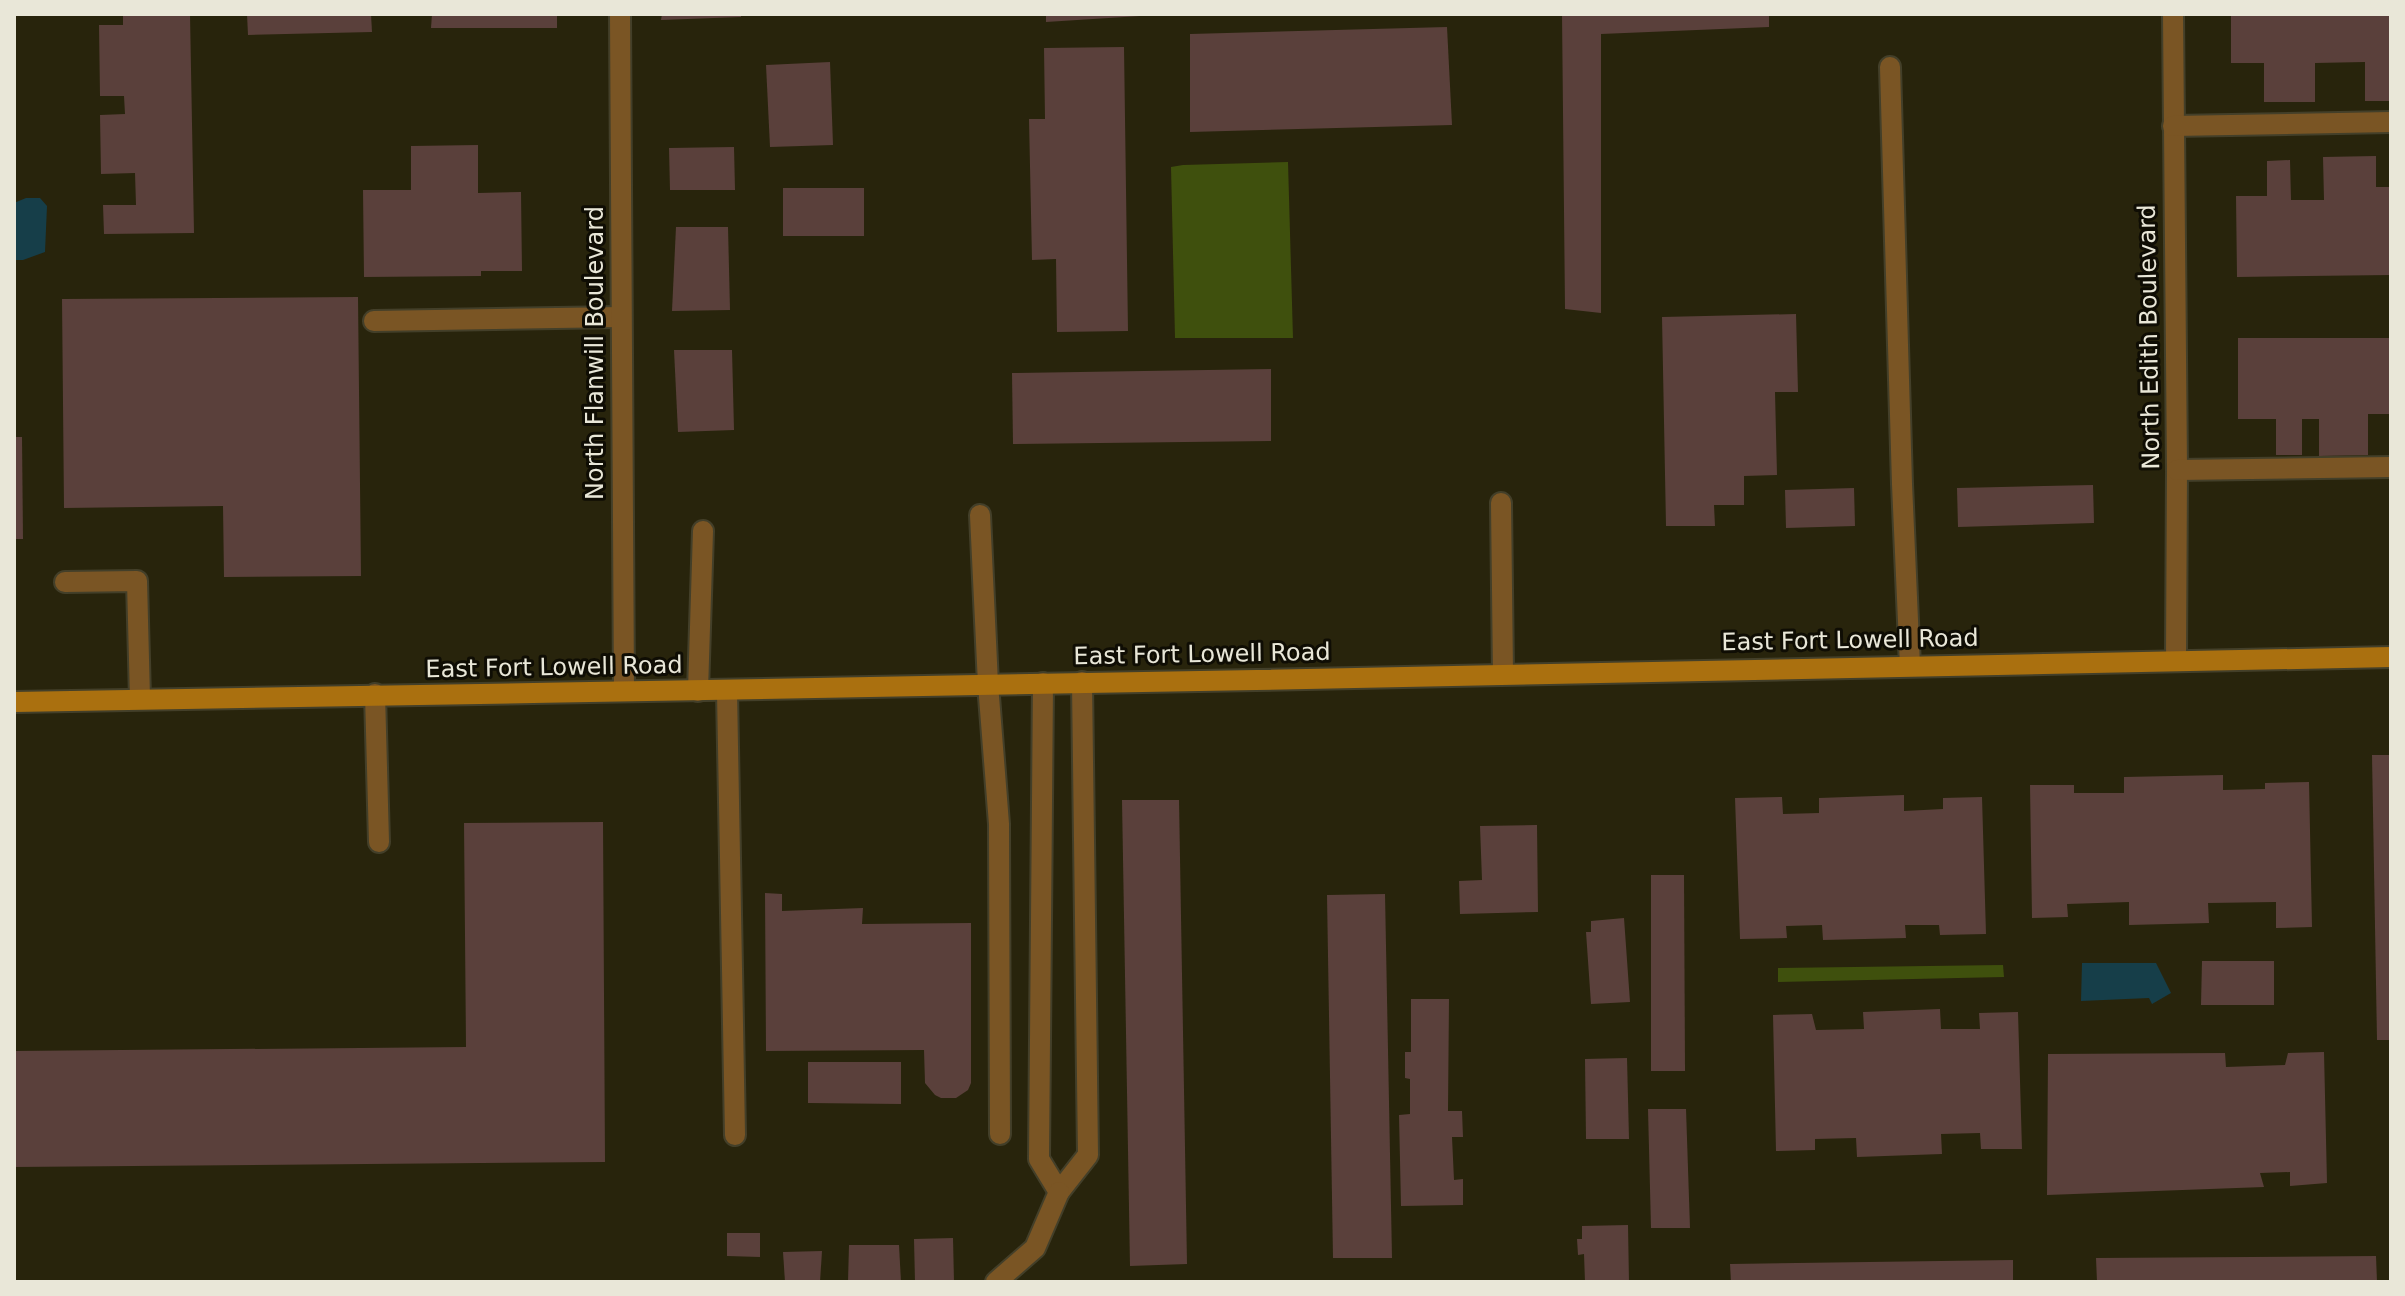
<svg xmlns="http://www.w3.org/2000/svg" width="2405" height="1296" font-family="'DejaVu Sans',sans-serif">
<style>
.green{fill:#3f500d}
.water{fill:#163e49}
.building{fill:#5a403b}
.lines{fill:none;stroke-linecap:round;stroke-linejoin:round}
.lane-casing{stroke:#433f29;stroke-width:24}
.street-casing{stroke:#433f29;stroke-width:24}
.secondary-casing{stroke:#433f29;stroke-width:24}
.lane{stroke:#7a5524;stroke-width:20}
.street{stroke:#7a5524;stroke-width:20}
.secondary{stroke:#aa700f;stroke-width:20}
.labels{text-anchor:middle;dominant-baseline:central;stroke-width:6;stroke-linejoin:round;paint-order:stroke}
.street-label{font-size:24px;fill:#e9e7d8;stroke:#0f0d04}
</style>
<rect width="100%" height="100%" fill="#28240c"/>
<g class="green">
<path d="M1288,162l5,176h-118l-4,-171 12,-2z"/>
<path d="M2003,965l1,12 -226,5v-14z"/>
</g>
<g class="water">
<path d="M26,198h14l7,8 -2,46 -22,8h-9v-57z"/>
<path d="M2082,963h74l15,30 -19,11 -3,-6 -68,3z"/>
</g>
<g class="building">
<path d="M123,14h67l4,219 -90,1 -1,-29h33l-1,-32 -34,1 -1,-59 25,-1 -1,-18h-24l-1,-71h24z"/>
<path d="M247,14h124l1,18 -124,3z"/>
<path d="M432,14h125v14h-126z"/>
<path d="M662,14h79v3l-80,3z"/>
<path d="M1046,14h94v2l-94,6z"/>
<path d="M1562,14h207v13l-168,7v279l-36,-4z"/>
<path d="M2231,14h160v87h-26v-39l-50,1v39h-51v-39h-33z"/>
<path d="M1447,27l5,98 -262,7v-98z"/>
<path d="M1124,47l4,284 -71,1 -1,-73 -24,1 -3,-141h16l-1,-71z"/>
<path d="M830,62l3,83 -63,2 -4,-82z"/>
<path d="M478,145v48l43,-1 1,79h-41v5l-117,1 -1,-87h48v-44z"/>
<path d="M734,147l1,43h-65l-1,-42z"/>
<path d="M2376,156v31h15v88l-154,2 -1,-81h31v-35l23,-1 1,40h33l-1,-43z"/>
<rect x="783" y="188" width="81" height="48"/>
<path d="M676,227h52l2,83 -58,1z"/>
<path d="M358,297l3,279 -137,1 -1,-71 -159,2 -2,-209z"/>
<path d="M1796,314l2,78h-23l2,83 -33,1v29h-30l1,21h-49l-4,-209z"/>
<path d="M2238,338h153v76h-23v41l-49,1v-37h-17v36h-26v-36h-38z"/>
<path d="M674,350h58l2,80 -56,2z"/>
<path d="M1271,369v72l-258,3 -1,-71z"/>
<path d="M14,437h8l1,102h-9z"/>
<path d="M2093,485l1,38 -136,4 -1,-39z"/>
<path d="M1854,488l1,38 -69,2 -1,-38z"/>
<path d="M2372,755h19v285h-14z"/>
<path d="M2223,775v15l42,-1v-6l44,-1 3,145 -36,1v-26l-68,1 1,20 -80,2v-23l-62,2 1,13 -36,1 -2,-133h44v8h50v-16z"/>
<path d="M1904,795v16l39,-2v-11l39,-1 4,137 -46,1 -1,-10h-34l1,13 -83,2 -1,-15 -36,1 1,12 -47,1 -5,-141 47,-1 1,17 36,-1v-15z"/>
<path d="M1122,800h57l8,464 -57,2z"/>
<path d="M603,822l2,340 -591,5v-116l452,-4 -2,-224z"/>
<path d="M1537,825l1,87 -78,2 -1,-33 23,-1 -2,-54z"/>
<path d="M1651,875h33l1,196h-34z"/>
<path d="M765,893l17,1v17l81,-3 -1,16 109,-1v160l-3,7 -12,8h-15l-6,-3 -10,-12 -1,-33 -158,1z"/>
<path d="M1385,894l7,364h-59l-6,-363z"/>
<path d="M1624,918l6,84 -39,2 -5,-72h5v-11z"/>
<path d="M2202,961h72v44h-73z"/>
<path d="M1411,999h38l-1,112h14l1,26h-11l2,43 9,-1v26l-62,1 -2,-91 11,-1v-35l-5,-1v-26h6z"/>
<path d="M1940,1009l1,20h39l-1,-16 39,-1 4,137h-41l-1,-16 -39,1 1,20 -85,3 -1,-19 -41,1v11l-39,1 -3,-136 39,-1 4,16 48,-1 -1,-17z"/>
<path d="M2324,1052l3,131 -37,3v-14l-30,1 4,14 -217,8 1,-141 177,-1 1,14 59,-2 3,-12z"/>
<path d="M1627,1058l2,81h-43l-1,-80z"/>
<path d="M808,1062h93v42l-93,-1z"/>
<path d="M1648,1109h38l4,119h-39z"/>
<path d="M1628,1225l1,57h-44l-1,-28 -6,1 -1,-16h5v-13z"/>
<path d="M727,1233h33v24l-33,-1z"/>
<path d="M953,1238l1,44h-39l-1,-43z"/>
<path d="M849,1245h50l2,37h-53z"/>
<path d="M822,1251l-2,31h-35l-2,-30z"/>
<path d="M2376,1256l1,26h-280l-1,-24z"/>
<path d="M2013,1260v22h-282l-1,-18z"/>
</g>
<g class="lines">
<g class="lane-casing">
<g id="lane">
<path d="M1890,67l12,417 8,182"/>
<path d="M374,321l247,-4"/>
<path d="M1501,503l2,171"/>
<path d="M980,515l8,169 11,140 1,310"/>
<path d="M65,582l72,-1 3,118"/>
<path d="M1043,683l-4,476 20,33 29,-37 -6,-473"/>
<path d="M698,691l5,-160"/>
<path d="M727,691l8,444"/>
<path d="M375,694l4,148"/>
<path d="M996,1282l39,-34 24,-56"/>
</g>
</g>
<g class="street-casing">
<g id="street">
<path d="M620,14l4,677"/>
<path d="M2173,14l4,456 -1,190"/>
<path d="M2173,126l218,-4"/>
<path d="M2177,470l214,-3"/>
</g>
</g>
<g class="secondary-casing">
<path id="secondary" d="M14,702c414,-8 828,-13 1242,-22 379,-7 757,-18 1135,-23"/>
</g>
<use href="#lane" class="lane"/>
<use href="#street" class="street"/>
<use href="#secondary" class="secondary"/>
</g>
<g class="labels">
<g class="street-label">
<text transform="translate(2149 337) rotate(-91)">North Edith Boulevard</text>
<text transform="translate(595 353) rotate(-90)">North Flanwill Boulevard</text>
<text transform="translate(1850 640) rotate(-1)">East Fort Lowell Road</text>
<text transform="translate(1202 654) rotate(-1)">East Fort Lowell Road</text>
<text transform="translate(554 667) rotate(-1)">East Fort Lowell Road</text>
</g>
</g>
<rect width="2405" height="1296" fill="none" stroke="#e9e7d8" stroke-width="32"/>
</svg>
